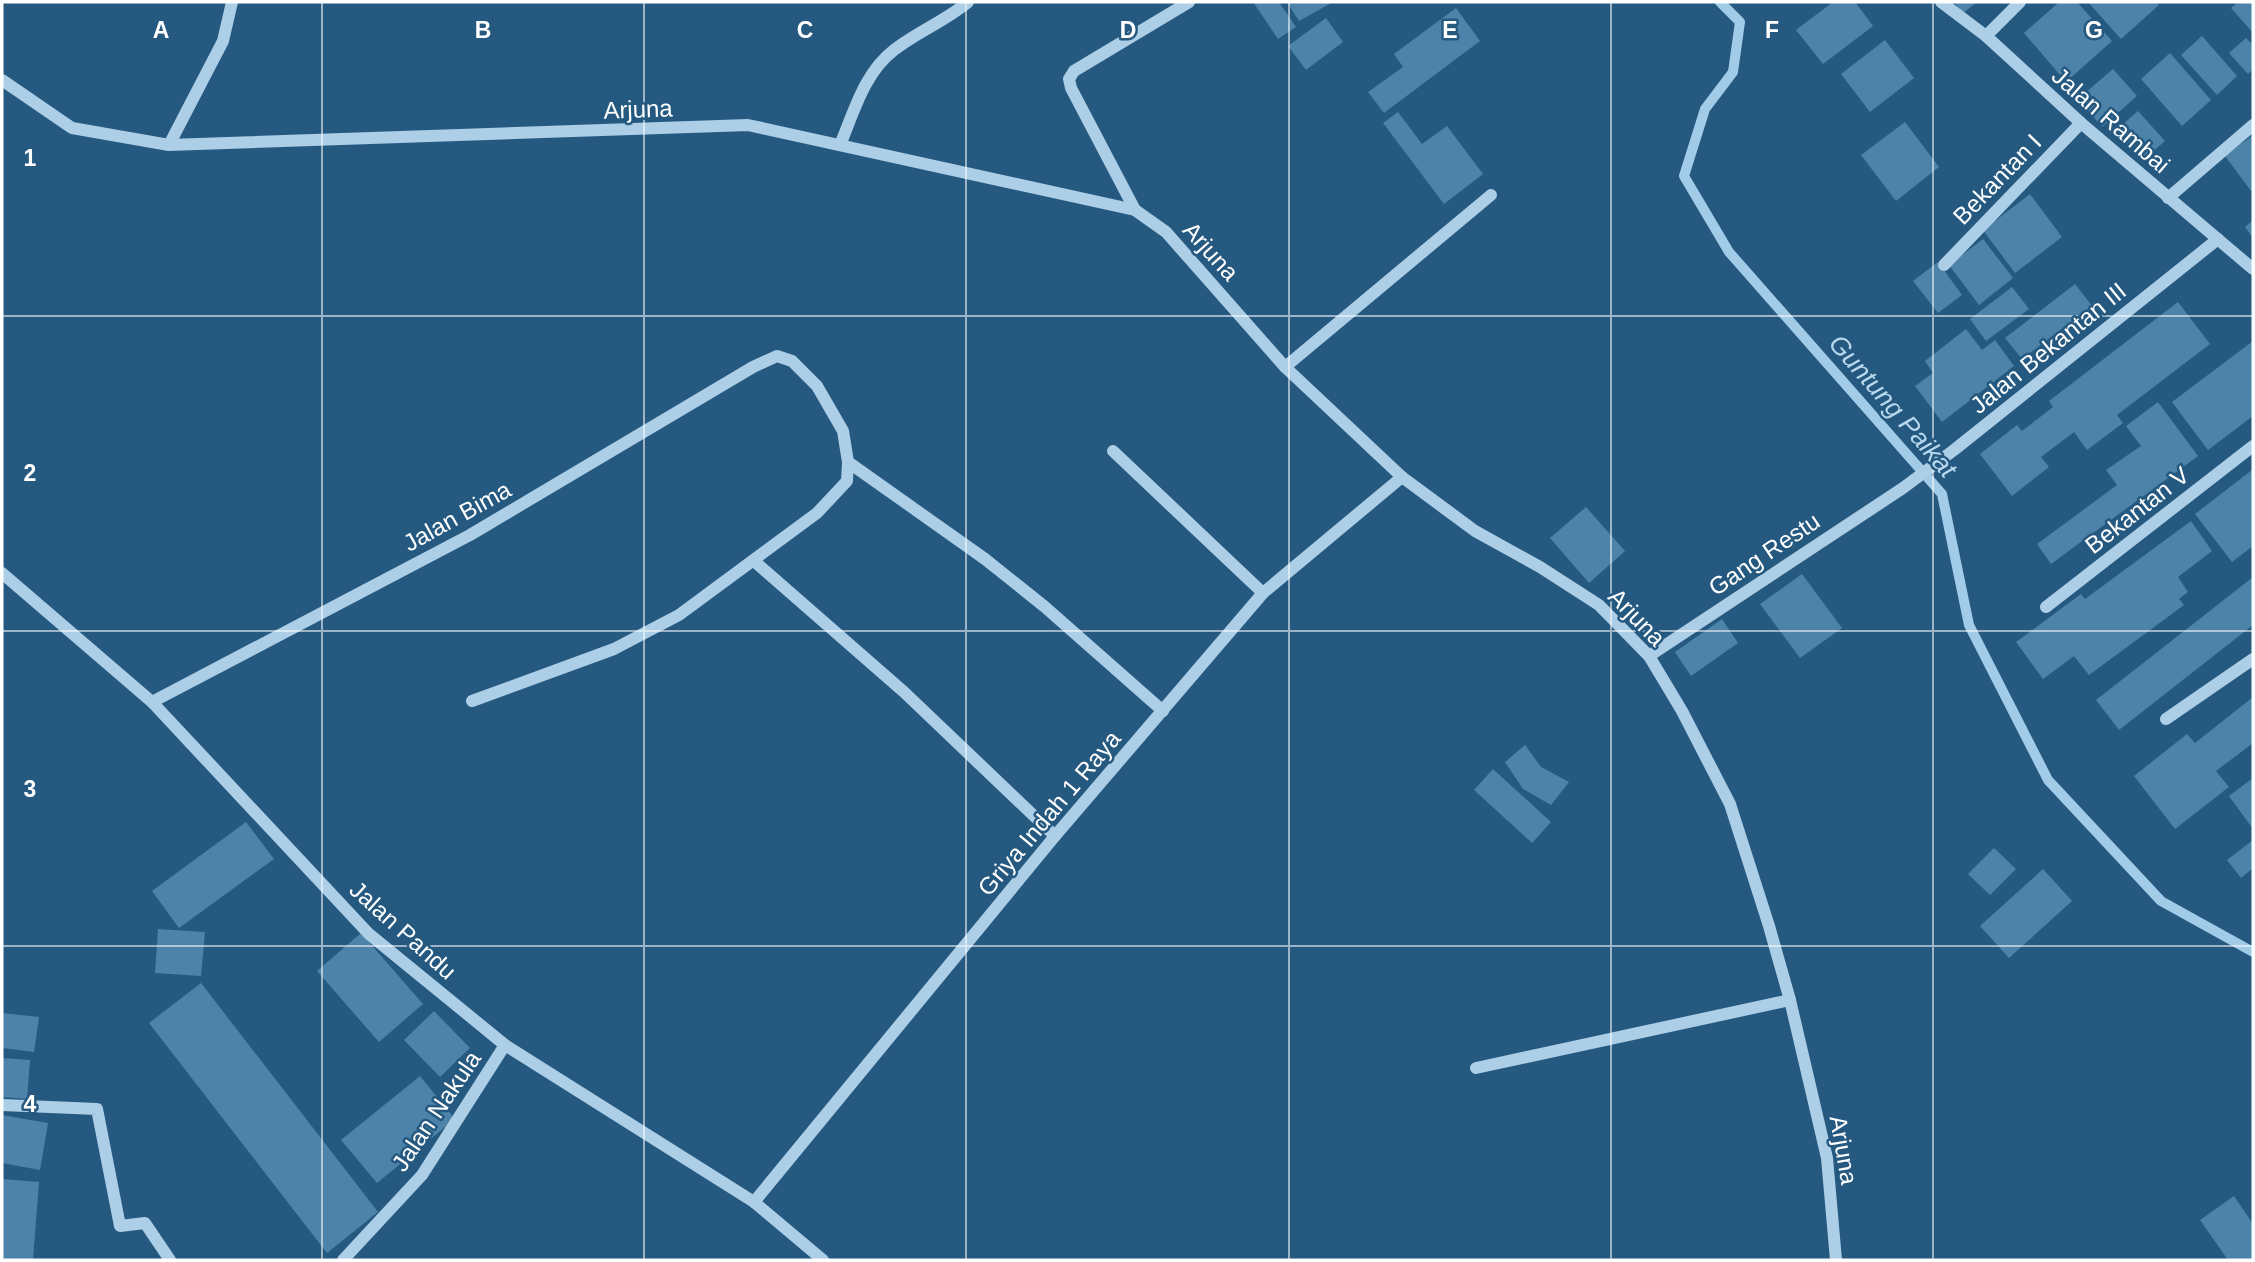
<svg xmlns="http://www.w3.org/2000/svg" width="2255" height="1262" font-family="Arial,sans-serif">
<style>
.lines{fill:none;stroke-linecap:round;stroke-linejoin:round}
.stream{stroke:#a1cbe7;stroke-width:10}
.building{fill:#4e83a9}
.minor{stroke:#accee6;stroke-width:12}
.grid{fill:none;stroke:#fff;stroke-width:2;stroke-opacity:0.55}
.labels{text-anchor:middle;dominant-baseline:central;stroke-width:5;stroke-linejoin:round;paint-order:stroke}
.street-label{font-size:24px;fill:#fff;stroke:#255980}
.water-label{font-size:26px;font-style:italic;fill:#b8d8ee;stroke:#255980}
.grid-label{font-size:23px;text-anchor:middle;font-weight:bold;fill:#fff;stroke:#255980;stroke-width:5;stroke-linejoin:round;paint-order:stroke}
</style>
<rect width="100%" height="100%" fill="#255980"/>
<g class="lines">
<path class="stream" d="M1720,2l20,20 -7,50 -28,37 -21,67 45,76 213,242 27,131 79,155 113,121 92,51"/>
</g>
<g class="building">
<path d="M1253,2h26l17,25 -18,12z"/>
<path d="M1287,2h46l-34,19z"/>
<path d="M1833,2h22l18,24 -50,38 -27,-34z"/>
<path d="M1954,2h23l-14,11z"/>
<path d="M2059,2h18l35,39 -46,41 -42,-49z"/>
<path d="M2088,2h68l3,3 -38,34z"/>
<path d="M2238,2h15v31l-22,-25z"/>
<path d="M1456,8l24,33 -96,72 -16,-21 35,-25 -9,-13z"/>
<path d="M1326,18l17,24 -37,28 -18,-24z"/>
<path d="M2202,36l35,40 -20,19 -36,-40z"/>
<path d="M2246,38l7,7v24l-5,5 -19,-21z"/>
<path d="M1885,40l29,38 -44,34 -29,-38z"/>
<path d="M2170,53l41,47 -29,26 -41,-47z"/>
<path d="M2113,69l24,27 -35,31 -24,-28z"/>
<path d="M2138,111l27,30 -23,20 -27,-30z"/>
<path d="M1398,112l24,32 25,-18 36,48 -39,30 -61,-81z"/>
<path d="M1905,122l34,45 -43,34 -35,-46z"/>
<path d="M2253,135v54l-2,2 -26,-35z"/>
<path d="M2030,194l32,43 -47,36 -32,-43z"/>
<path d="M2253,220v18l-8,-11z"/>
<path d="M1983,239l30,39 -34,27 -30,-40z"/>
<path d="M1938,262l24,33 -24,18 -25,-32z"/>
<path d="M2075,284l17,22 -70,53 -17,-21z"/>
<path d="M2012,287l17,22 -43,32 -16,-22z"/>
<path d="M2178,302l32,42 -93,71 6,8 -36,27 -13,-18 -33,25 8,10 -37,29 -32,-42 37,-29 5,6 31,-24 -4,-6z"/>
<path d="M1966,329l16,21 13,-10 19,26 -72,56 -27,-36 18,-13 -8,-12z"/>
<path d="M2253,341v75l-45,34 -36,-48z"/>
<path d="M2158,402l40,54 -147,108 -14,-20 80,-59 -11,-15 35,-24 -15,-20z"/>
<path d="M2252,470l1,76 -21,16 -37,-48z"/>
<path d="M1586,507l39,44 -36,32 -39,-45z"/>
<path d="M2191,521l21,30 -34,26 10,15 -9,7 5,6 -95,70 -15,-19 -31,23 -27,-37 65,-48 4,5z"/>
<path d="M1802,574l40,54 -42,30 -40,-54z"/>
<path d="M2253,577v48l-134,105 -23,-30z"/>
<path d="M1722,619l16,24 -47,33 -16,-24z"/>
<path d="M2253,697v46l-37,28 13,16 -54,42 -41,-53 53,-42 8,9z"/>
<path d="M1525,745l16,22 28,15 -18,23 -28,-16 -18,-27z"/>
<path d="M1493,769l58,53 -19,21 -58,-53z"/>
<path d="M2253,778v51l-24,-33z"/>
<path d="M246,822l28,37 -95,69 -27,-37z"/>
<path d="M2253,840v28l-12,10 -14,-18z"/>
<path d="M1994,848l22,21 -26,26 -22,-21z"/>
<path d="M2043,869l29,32 -63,57 -29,-32z"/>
<path d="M158,929l47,3 -4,44 -46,-3z"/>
<path d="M361,933l62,71 -44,38 -62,-71z"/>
<path d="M201,983l177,229 -51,41 -178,-230z"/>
<path d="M434,1011l36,37 -30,29 -36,-37z"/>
<path d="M2,1013l37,4 -5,35 -32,-4z"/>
<path d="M2,1058l28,2 -3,39 -25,-2z"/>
<path d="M420,1076l35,43 -78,64 -36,-43z"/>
<path d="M2,1115l46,8 -8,47 -38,-7z"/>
<path d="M2,1179l37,3 -6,78h-31z"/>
<path d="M2234,1196l19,28v36h-25l-28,-40z"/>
</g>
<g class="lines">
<g class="minor">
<path d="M1941,2l45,34 95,87 172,146"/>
<path d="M1986,36l34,-34"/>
<path d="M2,80l70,48 97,17 579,-20 387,85 31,22 119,135 117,110 73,54 65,36 59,38 50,51 33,55 48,93 39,122 21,74 37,158 9,102"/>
<path d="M169,145l54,-104 9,-39"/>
<path d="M840,145c14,-33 24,-72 54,-95 23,-18 51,-29 74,-48"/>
<path d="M2168,198l85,-73"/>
<path d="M1135,210l-64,-122 -2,-9 5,-8 115,-69"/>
<path d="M1944,265l137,-142"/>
<path d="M1285,367l206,-172"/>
<path d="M1113,451l150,142"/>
<path d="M848,462l137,97 60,48 118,104"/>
<path d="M754,561l150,131 151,144"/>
<path d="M2,573l150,129 217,232 136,111 249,157 69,58"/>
<path d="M2046,607l207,-161"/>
<path d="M1649,656l254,-168 51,-38 264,-211"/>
<path d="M152,702l318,-167 283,-168 24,-11 15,5 25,25 26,45 5,31 -1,19 -30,32 -138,102 -65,34 -142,52"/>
<path d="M2166,719l87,-60"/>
<path d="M1476,1068l314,-68"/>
<path d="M2,1105l95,4 23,117 25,-3 25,37"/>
<path d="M754,1202l301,-366 208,-243 139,-116"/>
<path d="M343,1260l79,-85 83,-130"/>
</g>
</g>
<path class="grid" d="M322,2v1258M644,2v1258M966,2v1258M1289,2v1258M1611,2v1258M1933,2v1258M2,316h2251M2,631h2251M2,946h2251"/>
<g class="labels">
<g class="street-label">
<text transform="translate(638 109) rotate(-2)">Arjuna</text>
<text transform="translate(2111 120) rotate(41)">Jalan Rambai</text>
<text transform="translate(1997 179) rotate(-46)">Bekantan I</text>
<text transform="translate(1211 251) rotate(48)">Arjuna</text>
<text transform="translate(2048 348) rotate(-39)">Jalan Bekantan III</text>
<text transform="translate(2137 510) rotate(-38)">Bekantan V</text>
<text transform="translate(457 516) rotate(-29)">Jalan Bima</text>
<text transform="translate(1764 554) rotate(-34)">Gang Restu</text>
<text transform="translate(1637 617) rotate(46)">Arjuna</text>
<text transform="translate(1049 813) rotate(-50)">Griya Indah 1 Raya</text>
<text transform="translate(403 930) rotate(42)">Jalan Pandu</text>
<text transform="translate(436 1111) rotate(-56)">Jalan Nakula</text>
<text transform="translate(1844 1150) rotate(80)">Arjuna</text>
</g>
<g class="water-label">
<text transform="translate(1893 406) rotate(49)">Guntung Paikat</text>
</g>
</g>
<g class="grid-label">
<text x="161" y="38">A</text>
<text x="483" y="38">B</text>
<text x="805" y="38">C</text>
<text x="1128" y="38">D</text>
<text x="1450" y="38">E</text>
<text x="1772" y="38">F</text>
<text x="2094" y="38">G</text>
<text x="30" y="166">1</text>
<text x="30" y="481">2</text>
<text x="30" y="797">3</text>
<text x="30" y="1112">4</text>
</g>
<rect width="2255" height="1262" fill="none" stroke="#ffffff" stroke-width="7"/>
</svg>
